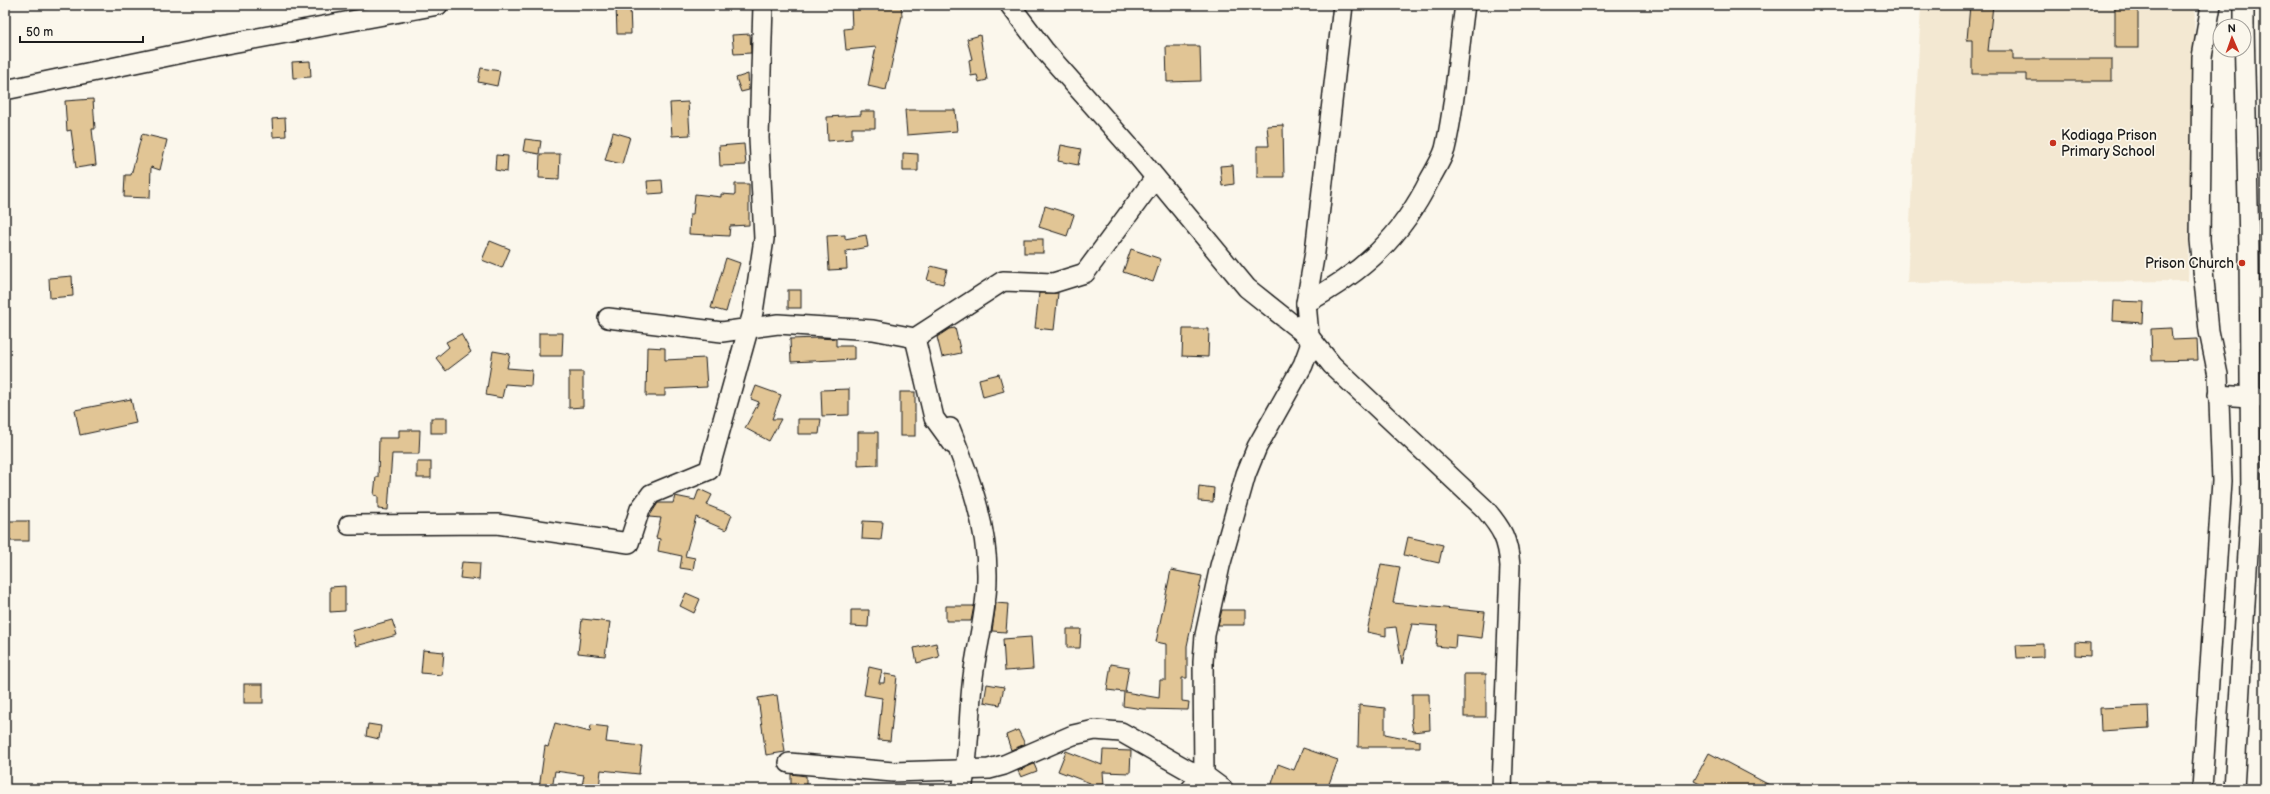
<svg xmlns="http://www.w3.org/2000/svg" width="2270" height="794" font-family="'Balsamiq Sans',sans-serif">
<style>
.built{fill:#f3e8d2}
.building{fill:#e1c595;stroke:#1c1c1c}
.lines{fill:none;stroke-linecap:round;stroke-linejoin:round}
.street-casing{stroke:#1c1c1c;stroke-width:22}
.street{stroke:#fbf7ec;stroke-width:19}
.poi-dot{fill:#c8321e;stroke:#fbf7ec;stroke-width:1.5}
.labels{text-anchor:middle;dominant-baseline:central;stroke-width:3.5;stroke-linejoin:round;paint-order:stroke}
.poi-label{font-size:14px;fill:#1c1c1c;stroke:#fbf7ec;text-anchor:start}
</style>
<rect width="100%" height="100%" fill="#fbf7ec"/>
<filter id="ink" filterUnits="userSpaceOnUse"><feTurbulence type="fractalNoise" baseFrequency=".025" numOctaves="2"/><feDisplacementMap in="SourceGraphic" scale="8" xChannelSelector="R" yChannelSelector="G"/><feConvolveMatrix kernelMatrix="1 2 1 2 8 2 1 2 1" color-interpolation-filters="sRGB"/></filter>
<g filter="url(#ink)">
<path class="built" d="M1921,5h274l-7,276 -281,2z"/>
<g class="building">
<path d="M616,5h14l1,29h-14z"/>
<path d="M851,5h50l1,11 -16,74 -18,-4 8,-39 -30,3 -2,-21 8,-1z"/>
<path d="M1970,5h23l-5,46h25v8h99v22h-85v-7h-55v-34h-5z"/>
<rect x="2115" y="5" width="23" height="43"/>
<path d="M750,34l1,19 -17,1 -2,-19z"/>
<path d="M980,35l7,45 -8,2 -2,-7 -6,1 -2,-16 3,-1 -5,-20z"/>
<path d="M1166,46h34l1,35 -34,1z"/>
<path d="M310,61l1,16 -18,1 -1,-16z"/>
<path d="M481,68l19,3 -3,15 -19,-4z"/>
<path d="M748,74l1,16 -8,2 -5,-14z"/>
<path d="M93,99l2,30h-3l4,36 -20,3 -5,-38 -4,1 -2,-30z"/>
<path d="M688,102l2,33 -18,1 -2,-33z"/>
<path d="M905,110h50l2,21 -50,4z"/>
<path d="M861,111h14v17h-23v11l-24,2 -1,-24 34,-2z"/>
<path d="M285,118l1,18 -13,1 -1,-18z"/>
<path d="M1283,125l1,52h-27v-31h12l-2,-20z"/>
<path d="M613,132l17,5 -8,27 -17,-4z"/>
<path d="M142,134l25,6 -7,30 -9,-3 -1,31 -26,-1 1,-22h6z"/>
<path d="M525,139l16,2 -2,13 -16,-3z"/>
<path d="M744,144l2,21 -26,1 -1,-20z"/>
<path d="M1061,145l20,4 -3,16 -20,-4z"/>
<path d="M903,153l15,1v17h-15z"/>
<path d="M540,154h20l-1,25 -20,-1z"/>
<path d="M496,155l12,1 -1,16 -12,-2z"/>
<path d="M1233,165l1,19 -12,2 -2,-20z"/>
<path d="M662,180l1,13 -15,1 -1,-13z"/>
<path d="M735,184h14v41l-19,1 -1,10 -40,-2 1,-20h3l2,-20 26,3v-3l14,1z"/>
<path d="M1045,206l29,9 -7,21 -28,-9z"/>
<path d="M845,235v4l21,-4 2,12 -22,4 1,18 -18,1 -2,-34z"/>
<rect x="1024" y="239" width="19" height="14"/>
<path d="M490,241l20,8 -8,19 -20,-8z"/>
<path d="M1131,249l30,10 -8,23 -30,-10z"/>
<path d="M726,258l14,5 -14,49 -15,-4z"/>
<path d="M931,266l16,4 -4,14 -16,-4z"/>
<path d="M72,276l1,20 -23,2 -1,-20z"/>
<rect x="788" y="290" width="13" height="18"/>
<path d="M1039,293h19l-4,37 -19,-2z"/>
<path d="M2114,301l30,1 -1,21 -30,-2z"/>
<path d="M955,328l6,25 -19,4 -5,-20 12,-8z"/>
<path d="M2171,328l1,12 25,-1 1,21 -46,1 -1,-32z"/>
<path d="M1183,329h26l-1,28 -26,-1z"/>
<path d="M539,333h24l-1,23h-23z"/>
<path d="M461,334l10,18 -25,19 -10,-13 13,-11 -3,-5z"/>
<path d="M818,338l18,1v7h18v13l-63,3 -1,-23z"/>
<path d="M647,347l18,1v12l40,-2 2,29 -42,2v7h-19z"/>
<path d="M493,351l17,3 -3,14 25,2 -1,16 -26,-2 -3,14 -16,-3z"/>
<path d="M569,372h14v35l-14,1z"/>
<path d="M999,374l5,17 -21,6 -4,-18z"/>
<path d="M756,386l25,9 -9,24h9l-12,22 -24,-13 14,-26 -8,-3z"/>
<path d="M849,389v26l-27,1 -1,-26z"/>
<rect x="900" y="392" width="15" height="44"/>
<path d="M131,399l5,24 -56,12 -5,-25z"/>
<rect x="431" y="418" width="16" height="15"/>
<path d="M798,419h23l-2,15h-21z"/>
<path d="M399,430h21l-1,24h-27l-4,56 -10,-1v-13l-4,-1 2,-18h2l1,-39h20z"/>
<path d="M858,432h20v33l-20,1z"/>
<rect x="417" y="462" width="14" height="16"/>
<path d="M1199,486l15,2 -1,14 -15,-1z"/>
<path d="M699,489l13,6 -5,10 25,10 -6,15 -30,-13 -11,39 10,2 -2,12 -13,-2 2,-12 -24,-5 2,-12 -4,-1 5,-20 -12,-1 9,-14h15l2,-7 20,4z"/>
<rect x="5" y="521" width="24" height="20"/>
<path d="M863,521l20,1 -2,18 -19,-1z"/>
<path d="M1408,537l35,8 -4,18 -35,-8z"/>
<path d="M462,562l18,1 -1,17 -19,-2z"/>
<path d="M1381,564l19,3 -7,36 92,9 -3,26 -26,-3 -1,13 -19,-2 2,-20 -26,-2 -10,40 -6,-37 -10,1v8l-19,-4z"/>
<path d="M1171,570l31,6 -15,70v32h-5v23l7,1 -1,8 -45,-1 -20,-3 1,-14 -17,-2 4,-26 18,3 -4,25 34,6 1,-18h6v-36l-10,-2z"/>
<path d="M345,586v25l-15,1v-25z"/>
<path d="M686,593l14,6 -6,14 -14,-7z"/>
<path d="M996,603l12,1 -2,28 -14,-1z"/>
<path d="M946,606h28l-3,15h-25z"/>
<path d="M851,610h18l-1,17 -17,-1z"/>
<path d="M1222,610h23v15h-27z"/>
<path d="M582,619l28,3 -5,34 -27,-3z"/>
<path d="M392,620l5,15 -41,11 -4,-15z"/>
<path d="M1067,629h14l-1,19h-13z"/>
<path d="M1031,637l2,32 -28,2 -2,-32z"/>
<path d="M2075,642l15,1v13l-15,-1z"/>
<path d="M936,643l3,14 -22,6 -3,-15z"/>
<path d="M2043,644v13l-26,1 -1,-13z"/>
<path d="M423,650l21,2 -2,23 -21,-2z"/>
<path d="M869,667l13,3 -3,13h5l1,-9 12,2 -7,65 -12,-1 4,-42 -18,-3z"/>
<rect x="1464" y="674" width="22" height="43"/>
<rect x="244" y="684" width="19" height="19"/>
<path d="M987,684l17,3 -4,18 -16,-3z"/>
<path d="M1412,694h17l1,36 -17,2 -2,-13 1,-1z"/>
<path d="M777,695l8,57 -19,3 -8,-57z"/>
<path d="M1359,705l26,3v26l35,7v6h-62z"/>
<path d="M2148,706l1,22 -48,3 -1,-23z"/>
<path d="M555,723l35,9 1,-7 17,2 -2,15 36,4 -3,28 -38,-4 -2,18 -17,-2 2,-11 -29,-4 -3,18h-13l6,-43 3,1z"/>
<path d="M368,724l13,2 -2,13 -13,-3z"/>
<path d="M1018,730l7,14 -14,6 -5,-15z"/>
<path d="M1303,748l35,12 -11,29h-49l-7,-2 7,-23 16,6z"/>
<path d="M1103,750l28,1 -1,22 -27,-1 1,13 -14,1v-3l-32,-12 8,-20 36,14z"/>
<path d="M1709,753l68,36h-68l-15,-8z"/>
<path d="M1034,764l3,7 -16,6 -3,-6z"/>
<path d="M791,774l15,2v13h-15z"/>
</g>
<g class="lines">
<g class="street-casing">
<g id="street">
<path d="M1010,5l34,45 92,104 111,134 64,51 21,26 153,144c17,20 23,30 25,57l-8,223"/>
<path d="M2244,5v21"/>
<path d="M5,90l221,-46 212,-39"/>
<path d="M1306,303c57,-31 95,-65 124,-124 5,-9 12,-20 15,-30 11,-46 13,-96 20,-144"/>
<path d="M608,318l114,14 56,-8 95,6 42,8 88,-57 50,2 32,-10 70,-95"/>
<path d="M915,338l19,80 19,26"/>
<path d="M2218,395l47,3"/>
<path d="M950,428c19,47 38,98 37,150 0,33 -10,66 -14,99 -5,37 -3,76 -11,112"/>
<path d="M349,525l148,-1 132,19 11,-34 11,-15 58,-24 44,-158 11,-73 -5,-101 4,-133"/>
<path d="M789,763l104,9 96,-3 15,-4 69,-30 22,-5 26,2 67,38 16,5 19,14"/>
<path d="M1191,789l13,-14 -1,-113 2,-27 15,-69 26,-92 11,-27 46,-82 7,-19 -4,-43 9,-51 28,-247"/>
<path d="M2202,789l20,-308 -4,-106 -9,-44 -9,-91 2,-183 9,-52"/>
<path d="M2234,789l17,-287 -2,-255 -5,-220"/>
</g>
</g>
<use href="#street" class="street"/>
</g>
</g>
<g class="poi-dot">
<circle cx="2053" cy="143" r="4"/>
<circle cx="2242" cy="263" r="4"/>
</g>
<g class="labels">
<g class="poi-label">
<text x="2061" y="135">Kodiaga Prison<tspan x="2061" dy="16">Primary School</tspan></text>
<text x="2234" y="263" text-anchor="end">Prison Church</text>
</g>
</g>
<rect width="2270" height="794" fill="none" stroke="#fbf7ec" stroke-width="20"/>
<rect x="10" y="10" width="2250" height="774" fill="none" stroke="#1c1c1c" stroke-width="1.5" filter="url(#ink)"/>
<g transform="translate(2232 38) rotate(358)"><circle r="19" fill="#fbf7ec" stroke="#a29f99"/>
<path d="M0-3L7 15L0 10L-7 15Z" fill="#c8321e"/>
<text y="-6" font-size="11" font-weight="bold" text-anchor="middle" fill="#1c1c1c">N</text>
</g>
<path d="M20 36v6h123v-6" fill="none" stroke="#1c1c1c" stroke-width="2"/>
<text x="26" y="36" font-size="12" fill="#1c1c1c" stroke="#fbf7ec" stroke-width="3" paint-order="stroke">50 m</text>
</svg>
